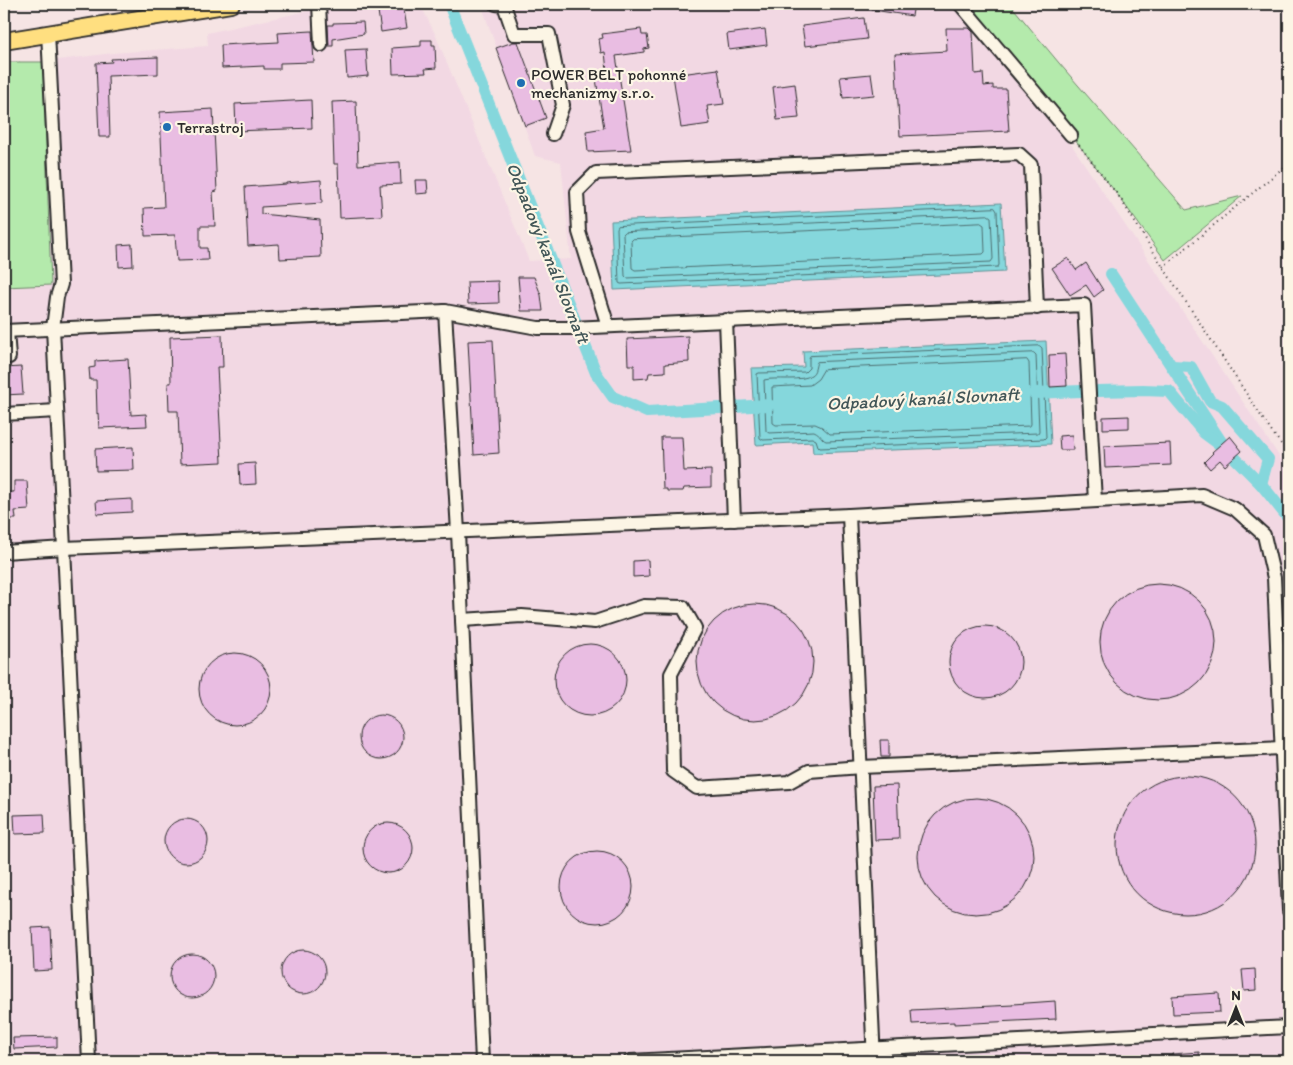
<svg xmlns="http://www.w3.org/2000/svg" width="1293" height="1065" font-family="Itim,sans-serif">
<style>
.built{fill:#f2d8e3}
.green{fill:#b4eaac;stroke:#708a6c}
.water{fill:#85d7dc;stroke:#619295}
.lines{fill:none;stroke-linecap:round;stroke-linejoin:round}
.shore{stroke:#4f7072;stroke-width:1}
.canal{stroke:#85d7dc;stroke-width:12}
.building{fill:#e9bde2;stroke:#2b2b2b}
.minor-casing{stroke:#2b2b2b;stroke-width:16}
.major-casing{stroke:#2b2b2b;stroke-width:20}
.path{stroke:#2b2b2b;stroke-width:2;stroke-dasharray:1 4;stroke-linecap:butt}
.minor{stroke:#fcf5e5;stroke-width:12}
.major{stroke:#ffdf80;stroke-width:16}
.poi-dot{fill:#1f6fb2;stroke:#fcf5e5;stroke-width:2}
.labels{text-anchor:middle;dominant-baseline:central;stroke-width:4.5;stroke-linejoin:round;paint-order:stroke}
.poi-label{font-size:16px;fill:#2b2b2b;stroke:#fcf5e5;text-anchor:start}
.water-label{font-size:18px;font-style:italic;fill:#425657;stroke:#fcf5e5}
</style>
<rect width="100%" height="100%" fill="#f6e4e4"/>
<filter id="ink" filterUnits="userSpaceOnUse"><feTurbulence type="fractalNoise" baseFrequency=".02" numOctaves="2"/><feDisplacementMap in="SourceGraphic" scale="10" xChannelSelector="R" yChannelSelector="G"/><feConvolveMatrix kernelMatrix="1 2 1 2 8 2 1 2 1" color-interpolation-filters="sRGB"/></filter>
<g filter="url(#ink)">
<path class="built" d="M339,4h81l15,30 94,227 42,-2 -10,-97 -26,-6 -54,-152h488l112,133 -14,1 222,333v590h-1285v-774l47,-3 -8,-222 70,-9 95,-7 -1,-13z"/>
<g class="green">
<path d="M969,4h41l49,59 127,147 56,-14 -77,64 -48,-66z"/>
<path d="M4,62h39l8,223 -47,2z"/>
</g>
<g class="water">
<path d="M1001,203l4,69 -391,18 -3,-69z"/>
<path d="M1046,341l5,103 -238,9 -1,-11 -56,3 -5,-77 53,-1 -1,-16z"/>
</g>
<g class="lines">
<g class="shore">
<path d="M995,208l2,3 2,54 -1,2 -377,17 -2,-1 -2,-55 1,-2z"/>
<path d="M988,215l3,2 2,42 -2,3 -364,16 -2,-2 -2,-42 2,-2z"/>
<path d="M981,223l3,2 1,27 -2,2 -348,16 -3,-2 -1,-27 2,-2z"/>
<path d="M1040,346l2,2 4,89 -2,2 -224,9 -2,-2 -2,-6 -4,-2 -49,2 -3,-2 -3,-64 2,-1 46,-1 4,-4v-10l1,-2z"/>
<path d="M1034,353l2,2 3,76 -1,2 -212,8c-5,-2 -5,-7 -12,-10l-45,2 -3,-2 -2,-51c11,-3 39,2 47,-5 5,-3 4,-9 6,-13z"/>
<path d="M1027,360l2,3 2,61 -1,2 -200,8 -8,-7 -7,-3 -39,1 -3,-2 -1,-36 38,-2 8,-6 6,-10z"/>
</g>
<g class="canal">
<path d="M449,4l147,369 17,24 34,15 73,-4"/>
<path d="M1111,274l111,169"/>
<path d="M1172,366l19,1 19,34 12,5 46,53 -7,25"/>
<path d="M1098,391l45,-1 26,1 35,42 23,17 34,34 28,35"/>
<path d="M1034,393l47,-2"/>
<path d="M734,407l35,-2"/>
</g>
</g>
<g class="building">
<path d="M377,4h26l4,24 -26,4z"/>
<path d="M868,4h46l-2,12 -45,-7z"/>
<path d="M864,18l3,21 -62,7 -3,-20z"/>
<path d="M363,22l1,12 -31,5v7h-4l-1,-21h5v-2z"/>
<path d="M946,28h23l4,4 2,42 8,-1 1,13 9,-1v4h13l3,42 -109,5 -5,-82 52,-3z"/>
<path d="M641,29l1,6h5l2,13 -5,1v3l-28,4 15,94 -43,2 -2,-21 18,-3 -9,-55 12,-2 -2,-19 -4,1 -2,-14 4,-1 -1,-4z"/>
<path d="M765,29l2,16 -38,5 -2,-16z"/>
<path d="M312,31l2,31 -34,1v6h-16v-3l-42,2 -1,-23 58,-3 -1,-9z"/>
<path d="M421,40h11v5h3l1,23 -11,1 1,4 -33,1 -1,-26 29,-2z"/>
<path d="M513,42h5l28,76 -21,8 -29,-78z"/>
<path d="M366,49l2,27 -21,2 -2,-28z"/>
<path d="M158,57v17l-50,2 2,61h-11l-3,-74 16,-1 -1,-3z"/>
<path d="M718,69l6,35 -17,2 3,18 -29,4 -8,-53z"/>
<path d="M871,74l3,21 -31,3 -3,-21z"/>
<path d="M795,84l4,34 -22,2 -4,-33z"/>
<path d="M311,100l1,28 -76,3 -1,-27z"/>
<path d="M356,101l2,64 42,-3 1,22 -21,1 2,31 -42,2 -2,-54h-4l-2,-62z"/>
<path d="M213,109l4,82 -4,1 2,34h-15v22h7l1,12 -31,1 -2,-26 -30,1 -1,-28 20,-1 -4,-95z"/>
<path d="M321,180l1,23 -61,4v7l59,6 1,37 -41,2 -1,-15 -31,2 -3,-59 41,-3v-1z"/>
<path d="M415,180h12l1,13 -12,1z"/>
<path d="M132,244l1,22 -14,1 -1,-22z"/>
<path d="M1068,258l8,12 10,-7 17,27 -9,7 -8,-12 -16,10 -18,-27z"/>
<path d="M518,277h16l7,18 2,16h-22z"/>
<path d="M498,281l1,22 -31,1 -1,-22z"/>
<path d="M222,335l1,32h-6l5,95 -42,2 -2,-53h-9l-1,-28h3l-1,-46z"/>
<path d="M688,336l1,26 -24,2v8l-16,1 -1,5 -14,1v-14h-6l-1,-26z"/>
<path d="M493,340l6,113 -25,2 -6,-114z"/>
<path d="M1065,354l2,32 -17,1 -1,-32z"/>
<path d="M128,359l3,56 15,-1 1,12 -48,2 -1,-15 -1,1 -1,-34h-6l-1,-12 6,-1v-6z"/>
<path d="M21,367l2,27 -19,1v-27z"/>
<path d="M1129,416v12l-26,1v-12z"/>
<path d="M1072,435l1,15h-13l-1,-14z"/>
<path d="M1230,436l12,15 -17,15 -5,-6 -10,9 -6,-7 9,-9 -1,-1z"/>
<path d="M661,437h21l2,34 27,-1v17l-27,1 -1,3h-16v-2h-4z"/>
<path d="M1170,443l1,22 -66,3 -1,-22z"/>
<path d="M133,447l1,23 -38,1 -1,-22z"/>
<path d="M255,463l1,21 -16,1 -1,-21z"/>
<path d="M14,481h13l2,29 -14,1 1,8h-12v-27h10z"/>
<path d="M132,499v13l-35,2 -1,-13z"/>
<path d="M648,560l1,16 -16,1v-16z"/>
<circle cx="1158" cy="642" r="58"/>
<circle cx="755" cy="662" r="58"/>
<circle cx="985" cy="662" r="36"/>
<circle cx="590" cy="680" r="36"/>
<circle cx="235" cy="689" r="36"/>
<circle cx="381" cy="737" r="22"/>
<path d="M880,740h9v17h-8z"/>
<circle cx="1186" cy="845" r="69"/>
<path d="M897,785l2,54 -24,1 -2,-54z"/>
<circle cx="976" cy="856" r="58"/>
<path d="M44,814l1,19 -30,1 -1,-19z"/>
<circle cx="186" cy="841" r="22"/>
<circle cx="388" cy="848" r="25"/>
<circle cx="597" cy="887" r="36"/>
<path d="M50,927l2,43 -18,1 -2,-43z"/>
<circle cx="303" cy="972" r="22"/>
<circle cx="192" cy="976" r="22"/>
<path d="M1255,969l1,21 -12,1 -2,-21z"/>
<path d="M1219,993l1,19 -47,2 -1,-18z"/>
<path d="M1055,1001l1,18 -102,5v-2l-42,2 -1,-14 102,-5v-1z"/>
<path d="M57,1037v10l-43,2 -1,-11z"/>
<path d="M1199,1052l1,9h-28v-7z"/>
</g>
<g class="lines">
<g class="minor-casing">
<g id="minor">
<path d="M319,4l2,41"/>
<path d="M496,4l8,1 10,29h35l14,71 -10,29"/>
<path d="M960,4l111,131"/>
<path d="M445,311l13,221 24,529"/>
<path d="M726,320l8,200"/>
<path d="M608,326l-29,-94 -2,-40 19,-19 423,-19 12,11 6,143"/>
<path d="M4,331l441,-20 93,17h33l513,-23 11,196"/>
<path d="M4,357h5l-2,-26"/>
<path d="M4,414l53,-3"/>
<path d="M4,552l60,-4 -11,-220 4,-31 4,-13 -13,-251"/>
<path d="M462,620l60,-4 73,6 49,-16 39,1 12,21 -24,46 2,97 24,17 92,-6 20,-11 52,-4 421,-19"/>
<path d="M89,1061l-25,-513 785,-33"/>
<path d="M630,1061l659,-34"/>
<path d="M874,1061l-25,-546 353,-20 33,14 29,26 10,43 15,333"/>
</g>
</g>
<g class="major-casing">
<path id="major" d="M4,41l227,-37"/>
</g>
<g class="path">
<path d="M4,137h5"/>
<path d="M1079,145l41,53 43,69 108,164 18,23"/>
<path d="M4,236l9,-1"/>
<path d="M1163,267l126,-104"/>
</g>
<use href="#minor" class="minor"/>
<use href="#major" class="major"/>
</g>
</g>
<g class="poi-dot">
<circle cx="521" cy="83" r="5"/>
<circle cx="167" cy="127" r="5"/>
</g>
<g class="labels">
<g class="poi-label">
<text x="531" y="74">POWER BELT pohonné<tspan x="531" dy="18">mechanizmy s.r.o.</tspan></text>
<text x="177" y="127">Terrastroj</text>
</g>
<g class="water-label">
<text transform="translate(548 253) rotate(68)">Odpadový kanál Slovnaft</text>
<text transform="translate(923 399) rotate(-3)">Odpadový kanál Slovnaft</text>
</g>
</g>
<rect width="1293" height="1065" fill="none" stroke="#fcf5e5" stroke-width="20"/>
<rect x="10" y="10" width="1273" height="1045" fill="none" stroke="#2b2b2b" stroke-width="2" filter="url(#ink)"/>
<g transform="translate(1236 1008)" stroke="#fcf5e5" stroke-width="4" paint-order="stroke">
<path d="M0-4L9 19L0 12L-9 19Z" fill="#2b2b2b"/>
<text y="-8" font-size="14" font-weight="bold" text-anchor="middle" fill="#2b2b2b">N</text>
</g>
</svg>
